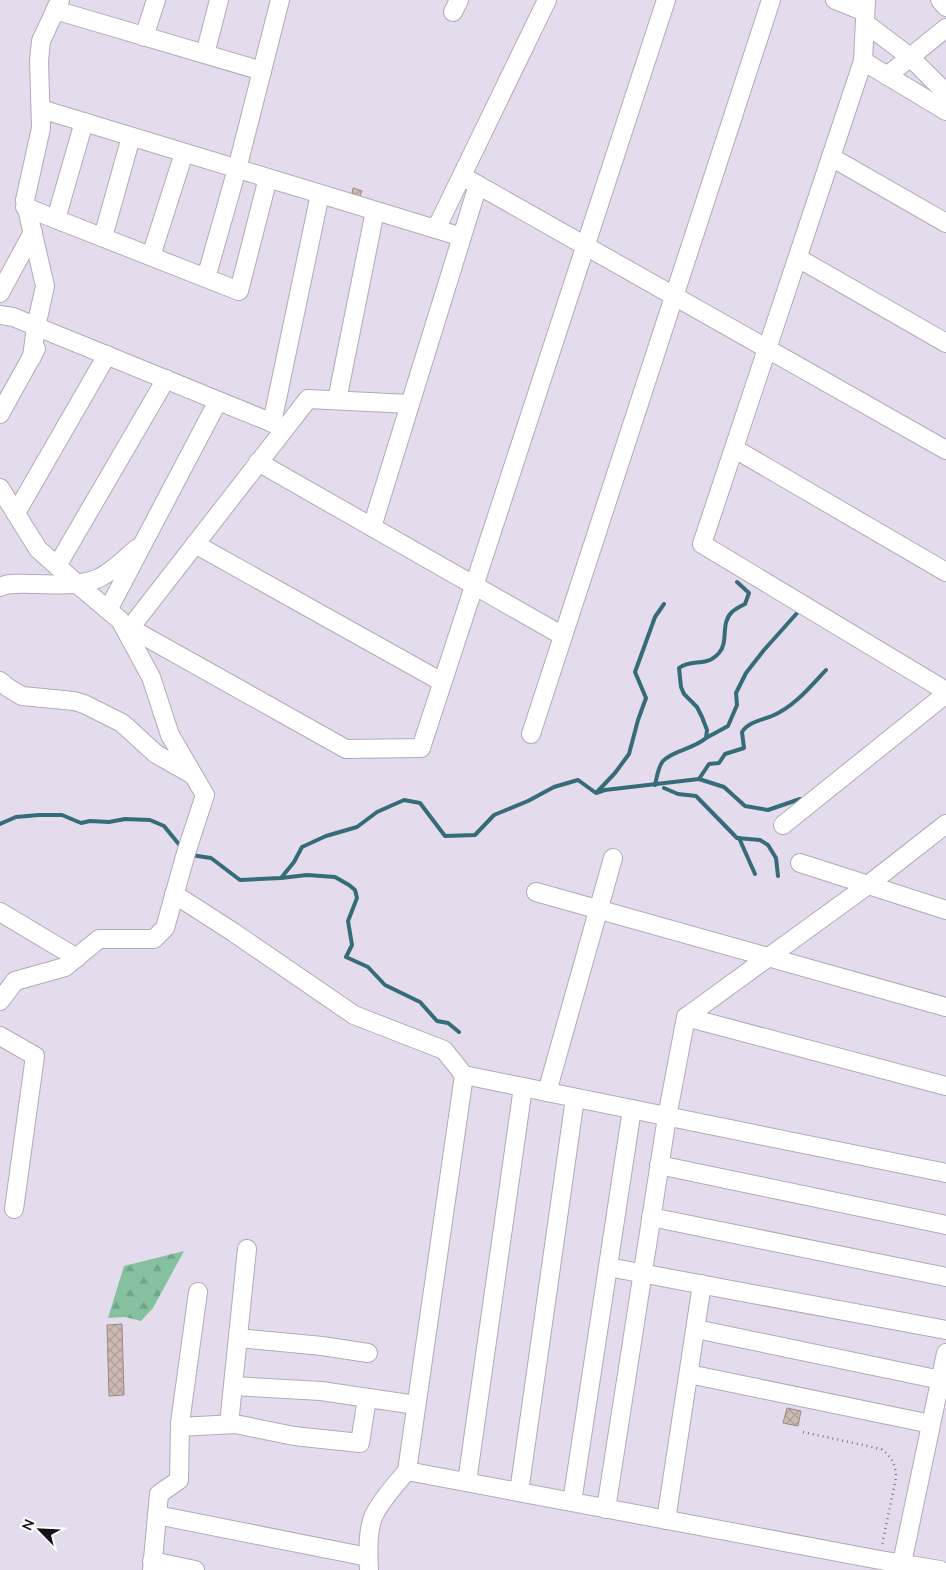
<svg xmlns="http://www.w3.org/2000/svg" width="946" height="1570" font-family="'Nunito Sans',sans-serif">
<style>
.forest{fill:url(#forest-firs)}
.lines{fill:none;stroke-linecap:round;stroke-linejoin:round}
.stream{stroke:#366c78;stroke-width:4}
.building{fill:url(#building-cross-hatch);stroke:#9a8882}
.minor-casing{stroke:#b1aab9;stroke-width:20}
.path{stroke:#7c7782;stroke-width:2.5;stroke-dasharray:1 4;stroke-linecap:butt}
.minor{stroke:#fff;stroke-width:18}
</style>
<defs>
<pattern id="forest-firs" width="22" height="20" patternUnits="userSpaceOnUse" patternTransform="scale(1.25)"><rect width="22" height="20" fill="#85c19f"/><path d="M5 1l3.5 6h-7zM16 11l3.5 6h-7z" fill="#72a588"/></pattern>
<pattern id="building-cross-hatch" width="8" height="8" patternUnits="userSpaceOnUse" patternTransform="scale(1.25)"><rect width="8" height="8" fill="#cdbab4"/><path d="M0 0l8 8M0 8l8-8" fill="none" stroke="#af9f9a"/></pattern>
</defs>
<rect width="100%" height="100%" fill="#e4dcec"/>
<path class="forest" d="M184,1251l-31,57 -12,13 -16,-4 -17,1 16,-52z"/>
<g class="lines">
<g class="stream">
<path d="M706,738l22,-12 9,-21 -1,-12 10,-20 18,-23 34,-38"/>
<path d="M699,779l25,8 21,19 23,4 32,-11"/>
<path d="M655,785c2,-8 3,-18 8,-24 10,-11 31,-12 43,-23l1,-8 -5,-13 -5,-10 -13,-13 -3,-7 -2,-19c13,-10 27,0 40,-15 10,-11 1,-30 13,-41 3,-3 9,-6 13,-8l4,-11 -12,-11"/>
<path d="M664,788l14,6 18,2 41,42 23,2 8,5 8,13 2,18"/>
<path d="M597,792l18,-19 14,-19 9,-34 8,-22 -11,-26 20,-55 9,-13"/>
<path d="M0,824l16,-7 23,-2h23l19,8 9,-2 19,1 16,-3 25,1 14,6 18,22"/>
<path d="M739,838l16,36"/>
<path d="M191,855l20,3 29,22 41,-2 26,-3 28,2 14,8 6,5 2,8 -9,23 4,24 -6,12 22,10 17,18 35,17 17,19 11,2 11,9"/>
<path d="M281,878l13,-16 8,-15 24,-11 31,-9 20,-15 27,-12 16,3 25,33 30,-1 19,-20 34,-14 26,-14 24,-7 18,13 9,-3 94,-11 10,-15 10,-1 6,-9 19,-6 -2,-16c6,-10 20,-12 30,-16 22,-9 39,-30 54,-46"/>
</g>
</g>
<g class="building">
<path d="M353,188l9,3 -2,5 -8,-2z"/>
<path d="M122,1324l2,71 -15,1 -2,-71z"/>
<path d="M787,1408l14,3 -3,15 -15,-3z"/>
</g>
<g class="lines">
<g class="minor-casing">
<g id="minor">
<path d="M835,0l30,12"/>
<path d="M866,0l-3,61 -161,483 244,147"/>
<path d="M940,0l6,7"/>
<path d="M55,10l207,61"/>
<path d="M453,12l6,-12"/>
<path d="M865,23l45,34 36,36"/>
<path d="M144,37l12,-37"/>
<path d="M205,54l14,-54"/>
<path d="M863,61l83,50"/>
<path d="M887,76l59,-48"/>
<path d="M41,109l421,128"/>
<path d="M831,157l115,66"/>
<path d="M462,176l484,274"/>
<path d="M25,207l214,84 29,-113"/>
<path d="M56,219l28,-97"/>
<path d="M436,229l111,-229"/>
<path d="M103,237l28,-100"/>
<path d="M151,256l33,-103"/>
<path d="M798,258l148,85"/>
<path d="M206,278l31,-109 43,-169"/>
<path d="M0,293l33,-61"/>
<path d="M0,315l13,2 272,111"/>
<path d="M32,357l4,-30 9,-41 -20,-86 16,-72 -2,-67 2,-20 19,-41"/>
<path d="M337,400l38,-189"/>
<path d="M0,414l36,-65"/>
<path d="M272,423l48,-229"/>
<path d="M735,449l211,123"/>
<path d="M258,462l305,174"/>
<path d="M0,488l38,61 38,34 44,37 31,57 19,58 35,60 -19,58 -21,75 -11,11h-55l-34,28 -50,14 -15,20"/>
<path d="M16,513l91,-158"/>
<path d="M372,527l106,-342"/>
<path d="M195,544l247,138"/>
<path d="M57,566l109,-187"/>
<path d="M0,587c10,-5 23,-3 34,-3 21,0 46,3 65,-6 14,-7 25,-18 37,-29"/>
<path d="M108,610l110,-209"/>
<path d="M130,628l216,121 75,-1 245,-748"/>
<path d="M127,632l181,-233 102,5"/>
<path d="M0,681l7,6 15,9 52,5 10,3 38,19 34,31 37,21"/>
<path d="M531,734l240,-734"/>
<path d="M783,825l163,-131"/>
<path d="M800,863l146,47"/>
<path d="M536,892l410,115"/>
<path d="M174,894l59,38 121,83 90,35 20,25 482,98"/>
<path d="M0,912l77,46"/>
<path d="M686,1017l260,69"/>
<path d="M0,1036l35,20 -21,153"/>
<path d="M547,1092l66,-234"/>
<path d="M659,1165l287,60"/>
<path d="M651,1217l295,60"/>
<path d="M608,1267l338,63"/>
<path d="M696,1329l245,51"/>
<path d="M238,1338l84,8 46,7"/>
<path d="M689,1374l242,50"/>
<path d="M233,1386l88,5 95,14"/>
<path d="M229,1424l18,-175"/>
<path d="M180,1427l55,-3 59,12 66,7 7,-45"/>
<path d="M407,1471l473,89 60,10"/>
<path d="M467,1482l56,-395"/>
<path d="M519,1492l56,-394"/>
<path d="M572,1502l60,-393"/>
<path d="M606,1509l61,-392 19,-100 182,-132 78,-61"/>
<path d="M157,1515l211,42"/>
<path d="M666,1520l36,-236"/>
<path d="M152,1561l43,9"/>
<path d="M902,1563l44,-210"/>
<path d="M152,1570l7,-76 20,-14 1,-57 18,-131"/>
<path d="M369,1570c-1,-16 -2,-40 5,-55 8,-16 21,-30 33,-44l57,-396"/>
</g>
</g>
<path class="path" d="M803,1432l78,17c11,8 15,16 15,29l-14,67"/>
<use href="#minor" class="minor"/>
</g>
<g transform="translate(40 1530) rotate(294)" stroke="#ffffff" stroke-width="4" paint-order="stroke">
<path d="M0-4L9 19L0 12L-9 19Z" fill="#141217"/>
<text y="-8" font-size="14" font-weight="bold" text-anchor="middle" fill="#141217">N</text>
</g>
</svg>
